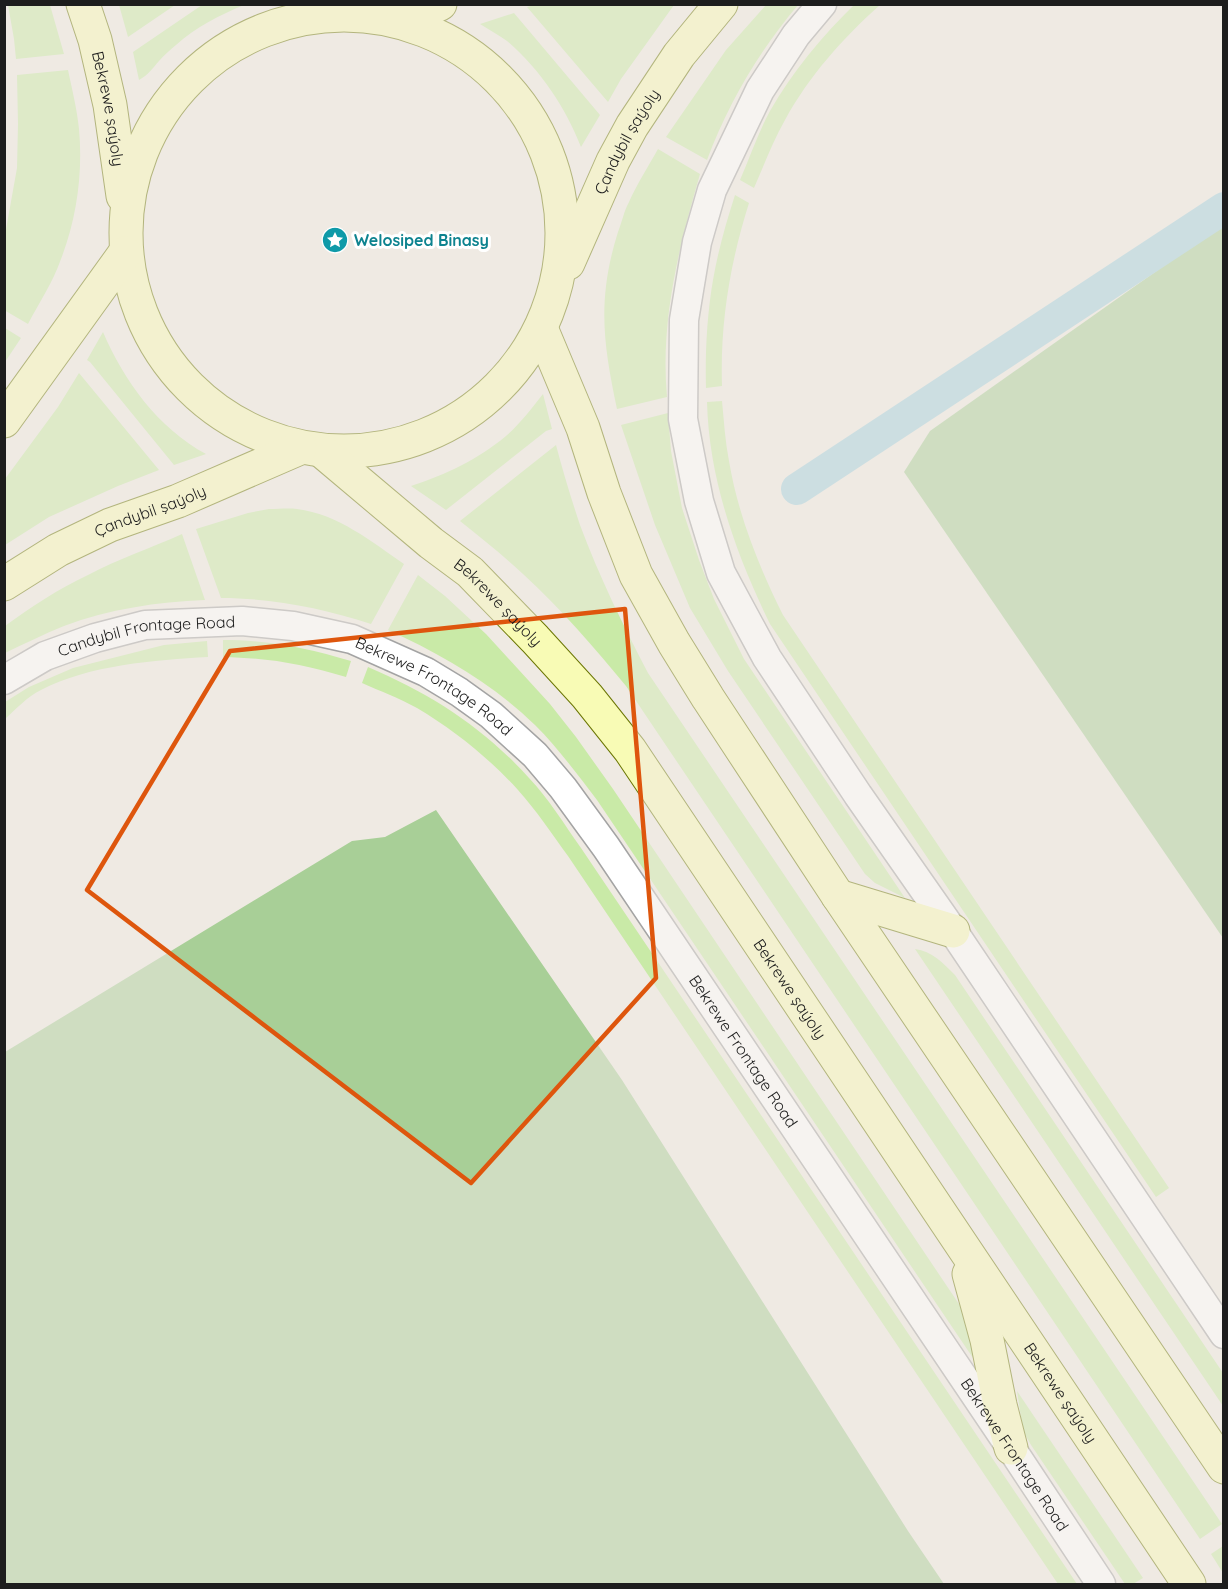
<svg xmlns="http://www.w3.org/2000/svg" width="1228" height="1589" font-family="Quicksand,sans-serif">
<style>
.grass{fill:#c9eaa7}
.forest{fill:#a8cf97}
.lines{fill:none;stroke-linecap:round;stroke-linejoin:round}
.canal{stroke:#a2d1dd;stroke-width:32}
.minor-casing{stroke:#a4a4a4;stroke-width:31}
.secondary-casing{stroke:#6b7603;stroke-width:35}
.minor{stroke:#fff;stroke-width:28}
.secondary{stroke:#f8fbb5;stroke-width:33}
.marked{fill:none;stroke:#de560d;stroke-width:4.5;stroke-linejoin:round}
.labels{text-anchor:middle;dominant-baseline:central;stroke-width:6;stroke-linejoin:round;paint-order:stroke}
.street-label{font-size:16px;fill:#1d1d1d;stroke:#fff}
.culture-label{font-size:16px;font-weight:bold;fill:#0d838f;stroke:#fff;text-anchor:start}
</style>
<rect width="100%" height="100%" fill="#efeae3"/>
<g class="grass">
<path d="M855,4l25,1c-37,33 -71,71 -95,115 -12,21 -21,45 -31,68l-14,-8c10,-23 18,-47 30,-69 22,-39 53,-76 85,-107z"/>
<path d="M8,5h42l14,49 -48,5 -2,-20z"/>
<path d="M119,5v-1l56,1 -47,32z"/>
<path d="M202,5h42c-24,10 -48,22 -68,40 -6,5 -12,10 -17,16 -6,7 -11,14 -20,19l-6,-28z"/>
<path d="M534,5v-1l140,1 -53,74 -13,23 -81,-95z"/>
<path d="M766,5h32c-39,46 -70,99 -91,155l-41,-23 60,-87z"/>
<path d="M514,13l86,102 -19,32c-15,-39 -42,-79 -74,-106 -8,-6 -18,-11 -27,-17z"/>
<path d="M68,70c4,19 9,39 11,59 4,43 -2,89 -18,130 -8,23 -22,44 -33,65l-24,-14 1,-75 12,-67 1,-44 -1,-49z"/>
<path d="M658,149l42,25c-21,73 -40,147 -33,223l-50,12c-14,-66 -20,-110 1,-177 4,-10 6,-21 11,-30 8,-18 19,-35 29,-53z"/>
<path d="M735,195l14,8c-19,60 -29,120 -27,183l-16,2c-1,-35 1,-73 7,-108 5,-29 13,-57 22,-85z"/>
<path d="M5,328l16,10 -16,24z"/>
<path d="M103,332c21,49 55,96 103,122l-32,11 -84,-103 -3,-2z"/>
<path d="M79,373l80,97 -41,16 -69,31 -44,28v-66l53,-72z"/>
<path d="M543,394l9,35 -6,2 -100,79 -35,-24c36,-12 66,-26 95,-50 14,-12 26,-28 37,-42z"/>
<path d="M722,401c2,20 3,40 7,60 9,54 30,106 54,154l386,573 -13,9 -386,-573c-34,-70 -61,-144 -63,-222z"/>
<path d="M668,413l3,38 11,57 17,52 15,39 30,60 161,239 -30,-15 -10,-9 -137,-203 -38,-63 -35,-83 -34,-100z"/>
<path d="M556,445c7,27 15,53 24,80 19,51 43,100 68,148l574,851 -22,15 -574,-853c-32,-39 -65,-77 -103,-112 -20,-19 -42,-36 -63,-53z"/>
<path d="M269,509c10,0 19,-1 28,0 41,5 75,33 107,55l-33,60c-48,-16 -100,-26 -150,-26l-25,-69 52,-16z"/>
<path d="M182,534l23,66c-48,2 -96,9 -141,26 -20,8 -40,18 -59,27v-27c26,-19 53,-37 83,-51 30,-16 63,-27 94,-41z"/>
<path d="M418,575l27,21 41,38 64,70 26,33 37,52 350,521 7,19 3,29 -376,-558c-20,-26 -39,-52 -62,-75 -42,-41 -94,-71 -147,-95z"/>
<path d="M223,640c47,0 84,8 128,21l-5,16c-44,-13 -77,-19 -123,-20z"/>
<path d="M207,641l1,16c-53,3 -119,8 -167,33 -14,7 -25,19 -36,29v-17l24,-15 44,-19 91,-23z"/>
<path d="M368,667c63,27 115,60 161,111 20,21 35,46 52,70l496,736h-19l-490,-728c-16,-22 -32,-46 -50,-66 -29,-32 -64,-60 -101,-82 -18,-10 -37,-17 -55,-25z"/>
<path d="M915,949c17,2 28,14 40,26l268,398v33z"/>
<path d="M1017,1391l126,187 -10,6h-8l-94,-139 -8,-14z"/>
<path d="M1223,1546v27l-12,-19z"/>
</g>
<g class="forest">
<path d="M1223,224v714l-319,-466 26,-41z"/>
<path d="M436,810l186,270 286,451 36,53h-939v-532l347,-211 33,-4z"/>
</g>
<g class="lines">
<path class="canal" d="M797,489l427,-281"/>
<g class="minor-casing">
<g id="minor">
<path d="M822,4l-26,31 -36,55 -48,100 -15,52 -13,78 -1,99 16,82 22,72 46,85 91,137 95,136 271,403"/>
<path id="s1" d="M4,680l41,-24 50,-18 50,-13 97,-4 51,5 59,13 74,33 33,20 32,23 44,40 28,33 43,59 405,601 90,136"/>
</g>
</g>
<g class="secondary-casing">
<g id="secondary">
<path id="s2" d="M83,4l12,36 15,65 13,91"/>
<circle cx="344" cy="233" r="218"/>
<path d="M402,21l38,-17"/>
<path id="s3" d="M568,263l45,-102 19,-35 47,-71 42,-51"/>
<path d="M541,328l42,100 21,65 32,82 38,68 34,55 130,198 386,571"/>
<path d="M4,421l121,-168"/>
<path id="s4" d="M323,452l108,91 39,29 65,67 52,57 43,54 559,834"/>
<path id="s5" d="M4,584l54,-34 52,-25 68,-24 122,-53"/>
<path d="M838,896l115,35"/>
<path d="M969,1274l18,66 13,65 11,43"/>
</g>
</g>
<use href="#minor" class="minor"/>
<use href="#secondary" class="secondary"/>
</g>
<path d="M0 0H1228V1589H0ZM625,609l31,369 -185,205 -384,-293 143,-239z" fill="#efeae3" fill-opacity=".55" fill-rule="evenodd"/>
<path class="marked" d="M625,609l31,369 -185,205 -384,-293 143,-239z"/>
<defs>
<g id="sight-disc" transform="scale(1.35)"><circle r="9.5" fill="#0f9aa8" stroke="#fff"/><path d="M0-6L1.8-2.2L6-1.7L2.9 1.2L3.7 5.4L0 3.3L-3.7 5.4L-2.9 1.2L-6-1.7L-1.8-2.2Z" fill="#fff"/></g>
</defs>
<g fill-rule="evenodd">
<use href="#sight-disc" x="335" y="240"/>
</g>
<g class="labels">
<g class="street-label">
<text stroke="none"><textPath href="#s2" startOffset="108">Bekrewe şaýoly</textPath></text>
<text stroke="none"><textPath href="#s3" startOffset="135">Çandybil şaýoly</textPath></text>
<text stroke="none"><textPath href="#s5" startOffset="164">Çandybil şaýoly</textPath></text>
<text stroke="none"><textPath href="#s4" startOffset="231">Bekrewe şaýoly</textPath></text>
<text stroke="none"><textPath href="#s1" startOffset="152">Candybil Frontage Road</textPath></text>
<text stroke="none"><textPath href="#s1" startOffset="456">Bekrewe Frontage Road</textPath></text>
<text stroke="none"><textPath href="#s4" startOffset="717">Bekrewe şaýoly</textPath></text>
<text stroke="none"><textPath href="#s1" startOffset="942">Bekrewe Frontage Road</textPath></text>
<text stroke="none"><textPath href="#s4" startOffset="1203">Bekrewe şaýoly</textPath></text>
<text stroke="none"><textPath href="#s1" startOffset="1428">Bekrewe Frontage Road</textPath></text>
</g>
<g class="culture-label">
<text x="354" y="240">Welosiped Binasy</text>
</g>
</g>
<rect width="1228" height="1589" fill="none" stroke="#1d1d1d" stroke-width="12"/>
</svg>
